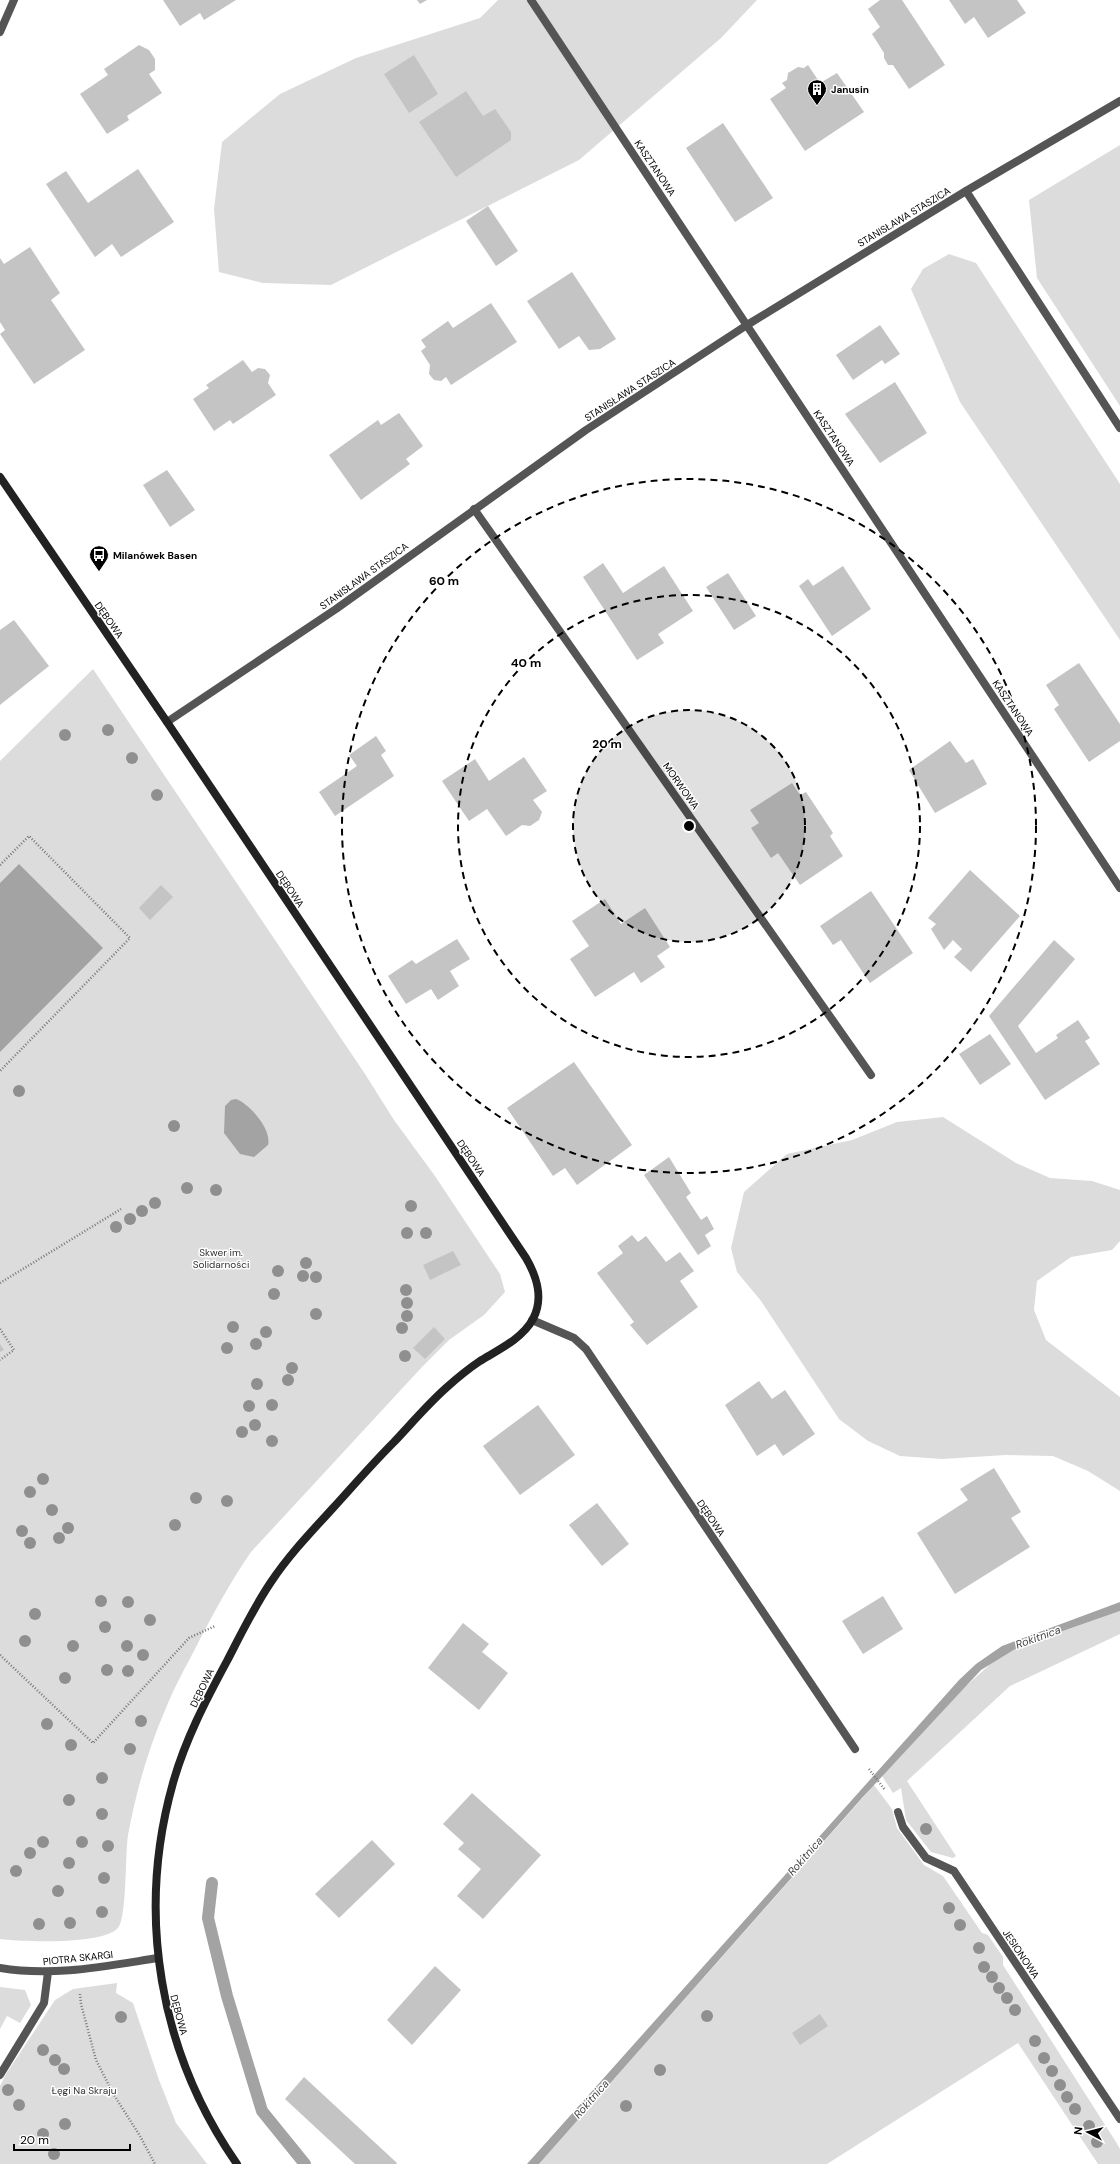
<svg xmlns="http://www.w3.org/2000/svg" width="1120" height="2164" font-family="'DM Sans',sans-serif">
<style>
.green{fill:#dcdcdc}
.water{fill:#a3a3a3}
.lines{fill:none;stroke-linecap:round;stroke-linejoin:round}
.stream{stroke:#a3a3a3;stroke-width:12}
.building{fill:#c4c4c4}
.path{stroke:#777;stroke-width:2.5;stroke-dasharray:1 2;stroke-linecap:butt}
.lane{stroke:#555;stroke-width:8}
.street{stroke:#555;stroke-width:8}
.secondary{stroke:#222;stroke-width:8}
.tree{fill:#8f8f8f}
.ring{fill:none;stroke:#000;stroke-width:2;stroke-dasharray:7 5}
.labels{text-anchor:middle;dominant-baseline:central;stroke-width:3;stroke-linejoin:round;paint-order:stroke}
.poi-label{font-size:10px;font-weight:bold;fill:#000;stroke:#fff;text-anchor:start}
.street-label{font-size:10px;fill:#000;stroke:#fff}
.park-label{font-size:10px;fill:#333;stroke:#fff}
.water-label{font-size:11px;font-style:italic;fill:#444;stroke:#fff}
.centre{fill:#000;stroke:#fff;stroke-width:2}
.ring-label{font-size:12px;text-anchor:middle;font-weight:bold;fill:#000;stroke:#fff;stroke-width:3;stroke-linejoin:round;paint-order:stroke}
</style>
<rect width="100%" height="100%" fill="#fff"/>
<g class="green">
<path d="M498,0h259l-36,38 -142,122 -248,125 -68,-2 -44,-11 -5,-63 8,-67 58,-48 76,-36 124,-40z"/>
<path d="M1120,145v261l-83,-128 -8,-78z"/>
<path d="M949,254l27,9 144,221v156l-160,-238 -49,-113 12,-20z"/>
<path d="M93,669l272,405 29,46 41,56 65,98 5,18 -21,23 -35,25 -27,27 -171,185c-21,30 -39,64 -56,97 -10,19 -21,39 -29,59 -18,41 -30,84 -38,127 -3,18 -1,82 -10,93 -15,17 -96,14 -118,11v-1178z"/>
<path d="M943,1117l73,46 34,15 42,3 28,9v51l-8,9 -41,7 -34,24 -3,29 12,30 74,57v94l-32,-20 -35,-15 -48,-1 -63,4 -42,-3 -32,-15 -29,-22 -78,-118 -24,-29 -6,-24 13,-56 43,-38 65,-14 45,-18z"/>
<path d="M1120,1611v23l-110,52 -103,95 49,75 -3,2 -22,-6 -25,-32 -5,-32 -8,5 -11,-17 84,-90 29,-26 25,-14z"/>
<path d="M874,1785l18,24 5,19 27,37 19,11 39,57 6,2 15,22v8l113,177 4,7v15h-22l-80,-121 -191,121h-288z"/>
<path d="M117,1983l-1,10 17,10 26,77 17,43 31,41h-207v-78l6,-12 49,-74 18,-11z"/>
<path d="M0,1987l25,3 6,15 -11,18 -13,-7 -7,13z"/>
</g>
<g class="water">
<path d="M19,864l84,84 -103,104v-169z"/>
<path d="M236,1099c14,5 36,31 32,46l-14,12 -14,-3 -16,-21 1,-27 6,-6z"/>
<path d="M1120,1602v9l-100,35 -39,24 -119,128 -323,366h-12l432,-484 17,-16 26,-18z"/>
</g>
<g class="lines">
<path class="stream" d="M212,1883l-4,35 19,78 35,115 43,53"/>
</g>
<g class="building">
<path d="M163,0h73l-32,20 -4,-7 -20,13z"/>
<path d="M417,0h10l-7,4z"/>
<path d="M880,0h22l43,65 -36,24 -16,-24h-5l-4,-7v-5l-12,-19 8,-7 -12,-18z"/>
<path d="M949,0h68l9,13 -38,25 -14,-21 -9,7z"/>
<path d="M139,45l10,5 6,9v11l-6,4 13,19 -35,23 2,4 -22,14 -27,-40 28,-19 -4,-6z"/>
<path d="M414,55l24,39 -29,19 -25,-39z"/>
<path d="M808,65l12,18 17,-10 27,39 -59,39 -35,-52 16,-11 -4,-5 5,-3 1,-7 10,-6 6,1z"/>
<path d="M466,91l17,25 12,-7 16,23v8l-55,37 -37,-55z"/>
<path d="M723,123l50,75 -38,24 -49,-74z"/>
<path d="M138,169l36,53 -53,35 -9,-13 -17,13 -49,-73 20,-13 22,32z"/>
<path d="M488,206l30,45 -22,15 -30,-45z"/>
<path d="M30,247l30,46 -9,7 34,50 -51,34 -34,-50 5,-4 -5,-8v-64l4,6z"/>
<path d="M572,272l44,67 -16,10 -11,1 -10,-14 -20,13 -32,-48z"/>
<path d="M491,303l26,39 -66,43 -5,-8 -5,4 -7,-1 -5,-6 1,-9 -9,-14 5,-4 -5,-7 27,-19 5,7z"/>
<path d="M880,325l20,29 -15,10 -3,-4 -29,20 -17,-25z"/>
<path d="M243,360l9,12 6,-4 7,1 5,6 -2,8 8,12 -43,29 -3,-4 -16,11 -21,-32 16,-11 -3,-3z"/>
<path d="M895,382l32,51 -47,30 -35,-49z"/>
<path d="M399,413l24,33 -17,13 4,5 -49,36 -32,-45 49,-35 3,5z"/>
<path d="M167,470l28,40 -25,17 -27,-42z"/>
<path d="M603,563l20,30 41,-27 29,45 -35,23 6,9 -27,17 -54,-83z"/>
<path d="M843,566l28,43 -39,27 -33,-50 9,-7 5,7z"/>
<path d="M728,573l28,43 -22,14 -28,-43z"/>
<path d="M14,620l35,46 -49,39v-75z"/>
<path d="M1079,663l41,61v17l-31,21 -35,-53 5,-4 -13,-20z"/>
<path d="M376,736l10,15 -5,4 13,21 -59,40 -16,-24 38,-26 -8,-11z"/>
<path d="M950,741l16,22 7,-4 14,25 -52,29 -26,-43z"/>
<path d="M524,757l23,34 -14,9 9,12 -3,8 -9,6 -8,-1 -16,11 -19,-27 -18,12 -27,-40 33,-22 14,22z"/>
<path d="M792,783l8,12 6,-3 27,41 -3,3 13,20 -43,29 -22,-32 -7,5 -20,-30 8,-5 -9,-13z"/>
<path d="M970,870l50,46 -49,56 -17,-15 8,-8 -9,-9 -9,10 -13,-21 5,-5 -8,-6z"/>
<path d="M161,885l12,12 -23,23 -11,-12z"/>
<path d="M871,891l42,62 -43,30 -29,-43 -8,5 -13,-19z"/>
<path d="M605,899l16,25 24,-16 25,39 -13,9 8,11 -24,16 -7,-11 -39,25 -25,-38 19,-13 -17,-25z"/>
<path d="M457,939l13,20 -20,12 9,15 -21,14 -7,-11 -25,15 -18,-28 24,-16 4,4z"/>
<path d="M1054,940l21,19 -57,67 18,27 22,-15 -2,-3 22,-15 12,18 -5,3 15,23 -55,36 -56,-84z"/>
<path d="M990,1034l21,30 -31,21 -21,-31z"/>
<path d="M574,1062l58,83 -55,40 -12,-17 -12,8 -46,-68z"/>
<path d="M669,1157l22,36 -5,4 15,23 6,-4 7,13 -9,6 6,11 -13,9 -54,-80z"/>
<path d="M632,1235l6,7 8,-6 20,26 14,-10 14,19 -14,10 18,26 -51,38 -17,-20 4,-3 -37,-49 26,-20 -5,-7z"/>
<path d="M453,1251l8,14 -31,15 -7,-15z"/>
<path d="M434,1327l11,12 -20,20 -12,-11z"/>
<path d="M0,1344l4,6 -4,2z"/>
<path d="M759,1381l13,18 13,-9 30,44 -32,22 -8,-12 -18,12 -32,-51z"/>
<path d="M538,1405l37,50 -55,40 -37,-49z"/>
<path d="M994,1468l27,44 -10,6 19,29 -75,47 -38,-61 51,-33 -8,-11z"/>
<path d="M597,1503l32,41 -27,22 -33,-41z"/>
<path d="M883,1596l20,33 -40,25 -21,-33z"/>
<path d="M463,1623l26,21 -7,8 26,21 -29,37 -51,-42z"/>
<path d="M472,1793l69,62 -58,64 -26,-23 24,-27 -23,-20 6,-6 -21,-19z"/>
<path d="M372,1840l23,24 -56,54 -24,-24z"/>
<path d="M435,1966l26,24 -49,55 -25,-25z"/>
<path d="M820,2014l8,12 -28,19 -8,-12z"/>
<path d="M304,2077l93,86 -1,1h-41l-70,-65z"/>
</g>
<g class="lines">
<g class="path">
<path d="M0,865l29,-29 101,102 -130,133"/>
<path d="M0,1283l121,-74"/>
<path d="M0,1329l14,21 -14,10"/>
<path d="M0,1655l93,88 96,-105 26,-12"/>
<path d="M869,1769l16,21"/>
<path d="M80,1994l1,10 15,56 18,35 26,41 15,28"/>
</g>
<g class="lane">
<path d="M966,191l154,237"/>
<path d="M898,1812l5,15 23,31 28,13 166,248"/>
<path d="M0,2075l44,-72 4,-31"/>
</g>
<g class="street">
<path d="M531,0l589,888"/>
<path d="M0,32l14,-32"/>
<path d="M474,509l397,566"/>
<path d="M167,722l169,-113 250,-179 161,-105 219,-134 154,-90"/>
<path d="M532,1320l42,18 12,11 269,400"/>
<path d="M0,1968c53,9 106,-2 158,-10"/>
</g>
<path class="secondary" d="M0,477l167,245 359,536c11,19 18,40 7,61 -11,20 -35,31 -53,42 -12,8 -24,18 -34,27 -18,16 -35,36 -52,54 -21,21 -41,44 -61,66 -22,24 -44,47 -62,74 -17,25 -30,52 -44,79 -21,39 -42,79 -54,122 -37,131 -14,269 64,381"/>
</g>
<g class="tree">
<circle cx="108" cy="730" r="6"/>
<circle cx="65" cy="735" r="6"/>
<circle cx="132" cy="758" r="6"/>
<circle cx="157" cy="795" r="6"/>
<circle cx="19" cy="1091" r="6"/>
<circle cx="174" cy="1126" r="6"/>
<circle cx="187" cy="1188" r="6"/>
<circle cx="216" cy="1190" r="6"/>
<circle cx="155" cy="1203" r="6"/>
<circle cx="411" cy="1206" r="6"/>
<circle cx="142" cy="1211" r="6"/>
<circle cx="130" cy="1219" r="6"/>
<circle cx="116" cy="1227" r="6"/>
<circle cx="407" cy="1233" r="6"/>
<circle cx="426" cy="1233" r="6"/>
<circle cx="306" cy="1263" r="6"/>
<circle cx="278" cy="1271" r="6"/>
<circle cx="303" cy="1276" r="6"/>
<circle cx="316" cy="1277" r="6"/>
<circle cx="406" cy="1290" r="6"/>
<circle cx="274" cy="1294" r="6"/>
<circle cx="407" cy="1303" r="6"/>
<circle cx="316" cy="1314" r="6"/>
<circle cx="407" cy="1316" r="6"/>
<circle cx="233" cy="1327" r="6"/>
<circle cx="402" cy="1328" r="6"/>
<circle cx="266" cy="1332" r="6"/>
<circle cx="256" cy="1344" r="6"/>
<circle cx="227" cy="1348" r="6"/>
<circle cx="405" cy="1356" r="6"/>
<circle cx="292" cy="1368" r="6"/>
<circle cx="288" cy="1380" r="6"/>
<circle cx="257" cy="1384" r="6"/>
<circle cx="272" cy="1405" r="6"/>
<circle cx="249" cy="1406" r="6"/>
<circle cx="255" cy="1425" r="6"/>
<circle cx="242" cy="1432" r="6"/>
<circle cx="272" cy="1441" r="6"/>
<circle cx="43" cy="1479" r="6"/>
<circle cx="30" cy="1492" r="6"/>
<circle cx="196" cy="1498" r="6"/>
<circle cx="227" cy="1501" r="6"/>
<circle cx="52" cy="1510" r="6"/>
<circle cx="175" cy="1525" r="6"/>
<circle cx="68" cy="1528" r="6"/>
<circle cx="22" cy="1531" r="6"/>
<circle cx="59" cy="1538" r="6"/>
<circle cx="30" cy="1543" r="6"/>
<circle cx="101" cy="1601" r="6"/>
<circle cx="128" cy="1602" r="6"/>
<circle cx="35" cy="1614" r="6"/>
<circle cx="150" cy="1620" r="6"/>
<circle cx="105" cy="1627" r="6"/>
<circle cx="25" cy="1641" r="6"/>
<circle cx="73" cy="1646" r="6"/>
<circle cx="127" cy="1646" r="6"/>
<circle cx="143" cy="1655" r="6"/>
<circle cx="107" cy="1670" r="6"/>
<circle cx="128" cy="1671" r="6"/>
<circle cx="65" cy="1678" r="6"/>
<circle cx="141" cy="1721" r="6"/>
<circle cx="47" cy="1724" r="6"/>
<circle cx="71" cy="1745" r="6"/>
<circle cx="130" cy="1749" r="6"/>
<circle cx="102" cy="1778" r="6"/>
<circle cx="69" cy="1800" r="6"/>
<circle cx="102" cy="1814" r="6"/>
<circle cx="926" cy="1829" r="6"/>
<circle cx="43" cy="1842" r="6"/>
<circle cx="82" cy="1842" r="6"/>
<circle cx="108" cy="1846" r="6"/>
<circle cx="30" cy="1853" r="6"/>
<circle cx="69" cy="1863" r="6"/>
<circle cx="16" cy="1871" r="6"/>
<circle cx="104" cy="1878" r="6"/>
<circle cx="58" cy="1891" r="6"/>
<circle cx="949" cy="1908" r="6"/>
<circle cx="102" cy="1912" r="6"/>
<circle cx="70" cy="1923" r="6"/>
<circle cx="39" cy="1924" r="6"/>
<circle cx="960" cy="1925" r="6"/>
<circle cx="979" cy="1948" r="6"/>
<circle cx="984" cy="1967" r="6"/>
<circle cx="992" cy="1977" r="6"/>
<circle cx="999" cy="1988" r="6"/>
<circle cx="1007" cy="1998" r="6"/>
<circle cx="1015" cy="2010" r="6"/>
<circle cx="707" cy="2016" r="6"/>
<circle cx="121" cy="2017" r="6"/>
<circle cx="1035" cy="2041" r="6"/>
<circle cx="43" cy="2050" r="6"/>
<circle cx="1044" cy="2058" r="6"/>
<circle cx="55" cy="2060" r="6"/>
<circle cx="64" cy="2069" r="6"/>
<circle cx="660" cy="2070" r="6"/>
<circle cx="1052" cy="2071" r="6"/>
<circle cx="1060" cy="2085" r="6"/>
<circle cx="8" cy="2090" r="6"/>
<circle cx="1067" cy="2097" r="6"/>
<circle cx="19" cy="2105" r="6"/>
<circle cx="626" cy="2106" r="6"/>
<circle cx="1075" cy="2109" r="6"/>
<circle cx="65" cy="2124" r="6"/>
<circle cx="1089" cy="2126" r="6"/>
<circle cx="43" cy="2134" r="6"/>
<circle cx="1097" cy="2142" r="6"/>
<circle cx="54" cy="2154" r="6"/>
</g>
<circle cx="689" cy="826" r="116" fill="#000" fill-opacity=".12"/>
<g class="ring">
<circle cx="689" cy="826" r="116"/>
<circle cx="689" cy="826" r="231"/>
<circle cx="689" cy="826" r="347"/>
</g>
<defs>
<g id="building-pin" transform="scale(1)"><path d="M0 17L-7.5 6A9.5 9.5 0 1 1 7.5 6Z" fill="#000" stroke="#fff"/><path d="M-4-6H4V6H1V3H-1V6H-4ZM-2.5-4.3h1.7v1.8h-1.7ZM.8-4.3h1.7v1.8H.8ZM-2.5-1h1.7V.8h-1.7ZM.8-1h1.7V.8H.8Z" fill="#fff"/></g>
<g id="bus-pin" transform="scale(1)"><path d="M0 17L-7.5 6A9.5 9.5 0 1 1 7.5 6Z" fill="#000" stroke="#fff"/><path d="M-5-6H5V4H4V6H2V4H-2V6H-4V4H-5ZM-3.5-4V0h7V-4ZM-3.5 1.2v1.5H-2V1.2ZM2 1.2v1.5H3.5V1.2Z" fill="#fff"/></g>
</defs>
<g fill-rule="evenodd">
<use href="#building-pin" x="817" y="89"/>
<use href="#bus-pin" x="99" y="555"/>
</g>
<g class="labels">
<g class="poi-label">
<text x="831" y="89">Janusin</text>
<text x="113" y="555">Milanówek Basen</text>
</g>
<g class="street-label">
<text transform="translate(655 168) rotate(56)">KASZTANOWA</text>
<text transform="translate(904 217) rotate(-31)">STANISŁAWA STASZICA</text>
<text transform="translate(630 390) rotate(-33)">STANISŁAWA STASZICA</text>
<text transform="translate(834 438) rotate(56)">KASZTANOWA</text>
<text transform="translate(364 576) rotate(-36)">STANISŁAWA STASZICA</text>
<text transform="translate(109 620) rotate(55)">DĘBOWA</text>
<text transform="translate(1013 708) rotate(56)">KASZTANOWA</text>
<text transform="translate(681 786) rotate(55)">MORWOWA</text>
<text transform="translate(290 889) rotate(56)">DĘBOWA</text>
<text transform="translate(471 1158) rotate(56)">DĘBOWA</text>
<text transform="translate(711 1518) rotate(56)">DĘBOWA</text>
<text transform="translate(202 1688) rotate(-64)">DĘBOWA</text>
<text transform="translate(1021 1954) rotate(56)">JESIONOWA</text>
<text transform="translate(78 1958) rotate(-6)">PIOTRA SKARGI</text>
<text transform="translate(179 2015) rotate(75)">DĘBOWA</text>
</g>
<g class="park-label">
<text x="221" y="1252">Skwer im.<tspan x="221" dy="12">Solidarności</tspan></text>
<text x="84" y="2090">Łęgi Na Skraju</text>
</g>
<g class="water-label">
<text transform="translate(1038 1637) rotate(-20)">Rokitnica</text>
<text transform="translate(805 1856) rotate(-49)">Rokitnica</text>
<text transform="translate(591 2099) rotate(-49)">Rokitnica</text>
</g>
</g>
<circle cx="689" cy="826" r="6" class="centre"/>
<g class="ring-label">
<text x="444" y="585">60 m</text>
<text x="526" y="667">40 m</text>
<text x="607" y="748">20 m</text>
</g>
<g transform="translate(1088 2132) rotate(277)" stroke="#ffffff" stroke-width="3" paint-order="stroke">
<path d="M0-3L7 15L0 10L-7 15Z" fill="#000000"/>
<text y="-6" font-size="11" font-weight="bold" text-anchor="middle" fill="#000000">N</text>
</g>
<path d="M14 2144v6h116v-6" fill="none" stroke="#000000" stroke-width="2"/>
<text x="20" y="2144" font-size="12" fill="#000000" stroke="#ffffff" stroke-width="3" paint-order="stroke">20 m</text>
</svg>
